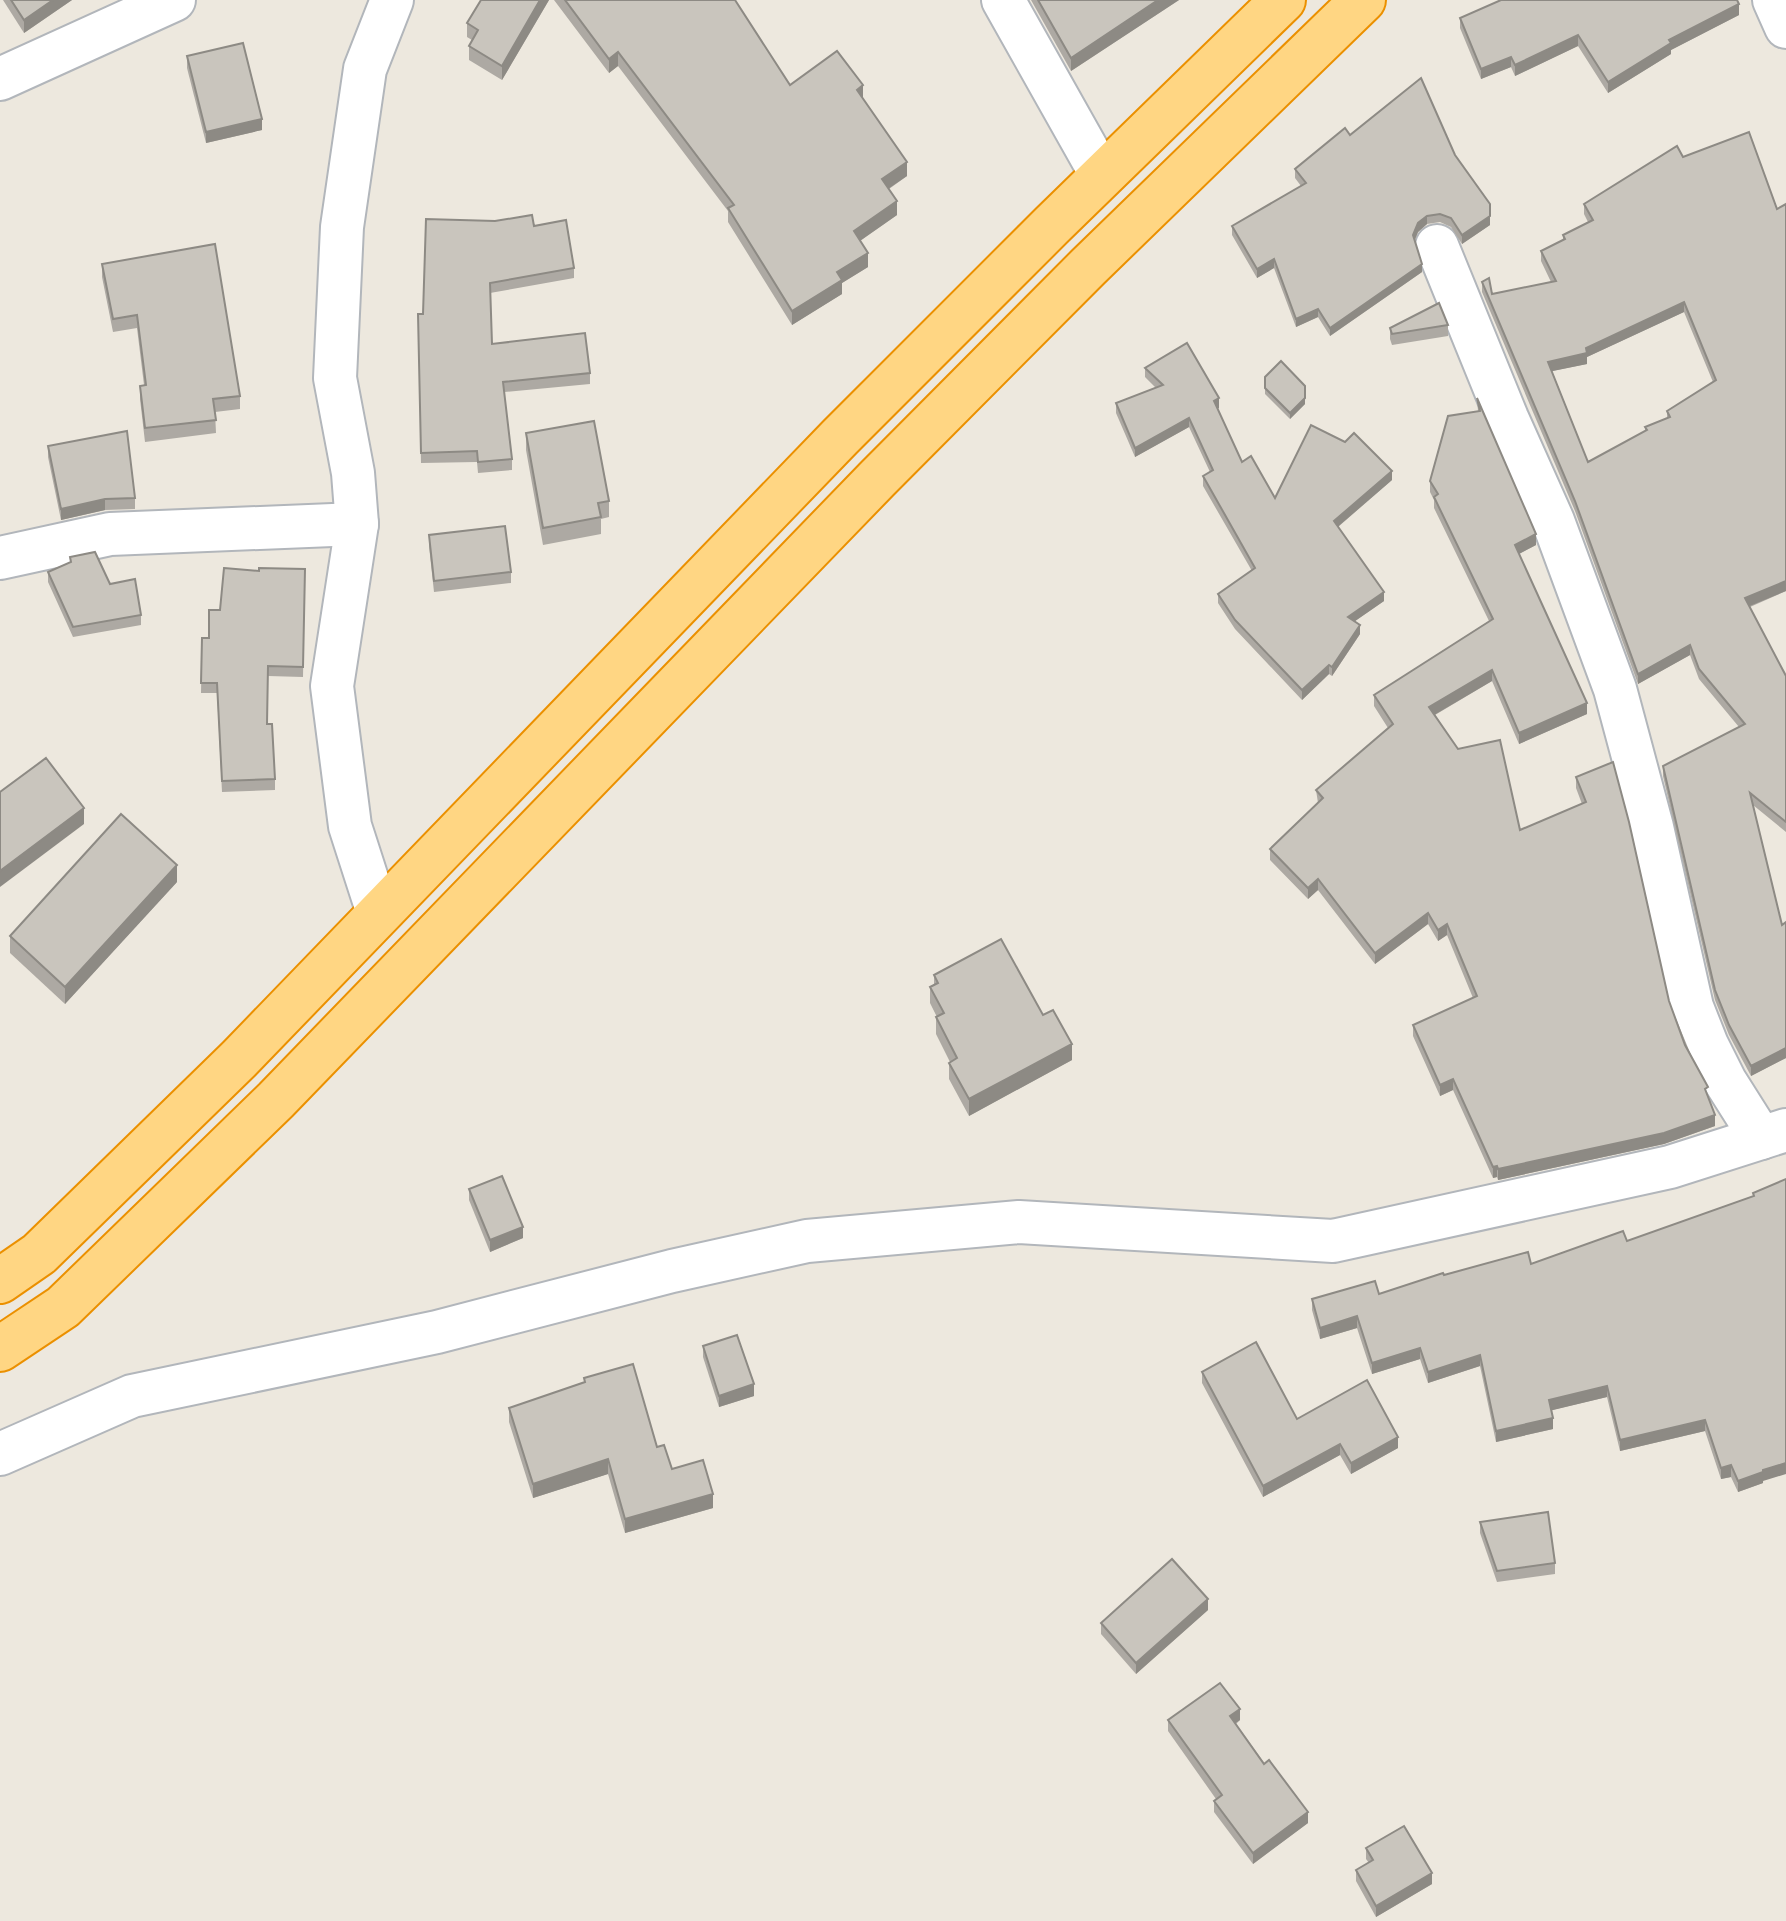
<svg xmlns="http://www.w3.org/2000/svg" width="1786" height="1921" font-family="'Alegreya Sans',sans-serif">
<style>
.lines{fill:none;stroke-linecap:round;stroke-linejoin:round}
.street-casing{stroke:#b2b6bb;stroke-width:46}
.highway-casing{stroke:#eb9000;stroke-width:48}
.street{stroke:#fff;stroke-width:42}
.highway{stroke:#ffd683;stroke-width:44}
.wall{fill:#ada9a3;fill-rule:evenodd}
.shaded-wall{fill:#8d8a84}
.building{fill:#c9c5bd;stroke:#8d8a84;stroke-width:2;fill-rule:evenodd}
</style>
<rect width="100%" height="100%" fill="#ede8de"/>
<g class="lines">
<g class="street-casing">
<g id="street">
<path d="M1003,0l99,176"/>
<path d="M1774,0l12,27"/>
<path d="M0,79l174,-79"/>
<path d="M1437,246l70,172 46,103 62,168 37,138 40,180 15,38 18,36 36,57"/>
<path d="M0,558l110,-24 247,-10"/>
<path d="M378,913l-28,-87 -18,-140 25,-162 -4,-51 -18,-95 7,-151 23,-158 27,-69"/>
<path d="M0,1454l132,-58 305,-64 235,-61 135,-30 212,-19 314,19 337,-74 116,-37"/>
</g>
</g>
<g class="highway-casing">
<g id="highway">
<path d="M0,1281l39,-27 200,-195 601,-622 212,-212 231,-225"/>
<path d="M0,1349l63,-42 213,-207 601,-621 211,-212 275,-267"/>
</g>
</g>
<use href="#street" class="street"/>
<use href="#highway" class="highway"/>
</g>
<g class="wall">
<path d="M3,0h69l-48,33z"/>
<path d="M481,0h68l-47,80 -33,-20v-14l3,-6 -5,-3v-14z"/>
<path d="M554,0h181l55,85 73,14 44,77 -18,13 8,26 -37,26 8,26 -26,16v11l-50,31 -64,-103v-11l-110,-145 -9,7z"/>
<path d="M1031,0h148l-108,71z"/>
<path d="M1739,15l-68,35v4l-63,39 -30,-47 -63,30 -4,-9 -30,12 -21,-51v-10z"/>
<path d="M187,56l75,74 -56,13 -19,-75z"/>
<path d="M1350,135l105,20 35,70 -28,19 -11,-17 -11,-5 -13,2 -9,8 -3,8 7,32 -92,64 -12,-19 -22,10 -22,-59 -17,10 -25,-43v-9l69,-40 -6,-8v-9z"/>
<path d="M1683,157l94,52 9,-5v387l-36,16 36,69v156l-33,-27 29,120 4,-3v136l-35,18 -22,-41 -14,-35 -52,-224v-10l76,-39 -40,-48 -9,-24 -52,29 -63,-173 -93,-219v-10l10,12 59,-12 -10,-21v-10l22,-11v-5l25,-13 -4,-8v-10zM1684,312l29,70 -46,29v8l-22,8v4l-57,31 -36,-91 35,-7v-7z"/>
<path d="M534,226l40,42v10l-84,15 2,51 98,29v11l-86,8 8,67v11l-34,3 -1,-11 -56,1 -3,-149h5z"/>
<path d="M102,264l138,132v13l-25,3 1,21 -71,9 -5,-43v-13l4,-1 -7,-57 -24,4 -11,-55z"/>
<path d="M1448,325v11l-56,9 -2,-6v-11z"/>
<path d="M1145,368l74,40h-2l25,54 33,36 117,-18 -54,47 46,74 -29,20 5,13 -28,42 -3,-2 -27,26 -67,-71 -17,-26v-9l34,-23 -49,-85v-10l7,-4 -21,-45 -54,30 -19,-44v-10l40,-15 -11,-11z"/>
<path d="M1265,377l40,27 -15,15 -25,-25z"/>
<path d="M1477,398l59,147 -17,9 68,160 -68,30 -27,-63 -57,34 23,34 62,81 62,-26 -6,-16v-11l132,319 7,30 -51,18 -166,36 -1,-3 -4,1 -40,-88 -13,6 -27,-60v-11l60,-27 -26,-63 -9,6 -10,-17 -53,40 -57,-74 -10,9 -38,-39v-11l48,-46 -2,-13 72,-62 -14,-22v-11l115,-74 -55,-113v-8l-4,-8v-11l48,-70z"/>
<path d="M526,433l83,68v16l-8,2v15l-58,11 -17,-95z"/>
<path d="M48,446l87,52v11l-30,1 -44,10 -13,-63z"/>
<path d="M429,535l82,37v11l-77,9 -5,-46z"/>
<path d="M70,557l40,27 31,31v10l-68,12 -25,-55v-10l22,-9z"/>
<path d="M305,569l-2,108 -35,-1 -1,48 8,55v11l-53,2 -5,-99h-16l1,-55h7l50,-67z"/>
<path d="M177,882l-112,122 -55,-51v-17z"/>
<path d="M934,975l109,40 29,45 -103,56 -20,-37v-16l1,-1 -14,-28v-17h1l-7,-14v-16l4,-3z"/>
<path d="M1786,1179l-23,304 -25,9 -7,-15 -10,2 -16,-48 -85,20 -13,-54 -55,13 1,19 -57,13 -16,-76 -52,17 -8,-24 -48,15 -15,-46 -37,11 -8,-29v-11l67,-5 65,-19 87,-11 96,-23 126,-45v-3z"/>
<path d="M469,1189l54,49 -33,14 -21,-52z"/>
<path d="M703,1346l51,50 -35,11 -16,-50z"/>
<path d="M1202,1372l95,47 101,29 -47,26 -11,-19 -77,42 -61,-114z"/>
<path d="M584,1378l73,69 15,22 41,39 -88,25 -17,-59 -75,24 -24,-76v-14l75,-26z"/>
<path d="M1480,1522l75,41v11l-58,8 -17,-49z"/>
<path d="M1208,1610l-72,64 -35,-40v-11z"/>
<path d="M1168,1720h72l-4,4 72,99 -55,41 -39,-52v-11l2,-2 -48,-68z"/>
<path d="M1366,1848l66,36 -56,33 -20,-36v-11l13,-7 -3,-4z"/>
</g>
<g class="shaded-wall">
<path d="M53,0h19l-48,33v-13z"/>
<path d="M540,0h9l-47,80v-14z"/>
<path d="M1158,0h21l-108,71v-13z"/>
<path d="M1739,4v11l-68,35v4l-63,39v-11l61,-42z"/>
<path d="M1578,35v11l-63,30v-11z"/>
<path d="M618,52v14l-9,7v-14z"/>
<path d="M1511,57v10l-30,12v-10z"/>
<path d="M863,85v14l-6,-9z"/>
<path d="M262,119v11l-56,13v-11z"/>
<path d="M907,162v14l-25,17v-14z"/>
<path d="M897,201v14l-43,30v-14z"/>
<path d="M1427,216v8l-9,8 -5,12v-9l5,-12z"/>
<path d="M1490,216v9l-28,19v-9z"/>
<path d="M868,253v14l-26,16v11l-50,31v-14l45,-39z"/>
<path d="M1274,259v9l-17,10v-9z"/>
<path d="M1422,264v8l-92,64v-8z"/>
<path d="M1684,302v10l-97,45v7l-39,8v-10l38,-14z"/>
<path d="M1318,309v8l-22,10v-8z"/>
<path d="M1219,398v10l-5,3v-10z"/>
<path d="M1305,398v6l-15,15v-6z"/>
<path d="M1189,418v9l-54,30v-9z"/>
<path d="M1392,471v9l-58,50v-9z"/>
<path d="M105,499v11l-44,10v-11z"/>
<path d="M1536,534v11l-21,11v-11z"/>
<path d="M1786,581v10l-41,17v-10z"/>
<path d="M1384,592v9l-36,25v-9z"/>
<path d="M1360,625v9l-28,42v-9z"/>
<path d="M1690,645v10l-52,29v-10z"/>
<path d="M1329,665v9l-27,26v-10z"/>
<path d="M1492,670v11l-63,37v-11z"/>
<path d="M1587,703v11l-68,30v-11z"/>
<path d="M84,808v16l-84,63v-16z"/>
<path d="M177,865v17l-112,122v-17z"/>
<path d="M1318,879v11l-10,9v-11z"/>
<path d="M1428,913v11l-53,40v-11z"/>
<path d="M1447,924v11l-9,6v-11z"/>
<path d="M1072,1044v16l-103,56v-17z"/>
<path d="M1786,1048v10l-35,18v-10z"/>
<path d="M1453,1079v11l-13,6v-11z"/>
<path d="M1715,1115v11l-51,18 -166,36v-11z"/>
<path d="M1497,1166v11l-4,1v-11z"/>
<path d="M523,1227v11l-33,14v-12z"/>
<path d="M1357,1316v12l-37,11v-11z"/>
<path d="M1420,1348v11l-48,15v-11z"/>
<path d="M1480,1355v11l-52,17v-11z"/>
<path d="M754,1384v12l-35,11v-11z"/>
<path d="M1607,1386v11l-58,14v-11z"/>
<path d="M1553,1418v11l-57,13v-11z"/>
<path d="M1705,1420v11l-85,20v-11z"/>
<path d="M1398,1437v11l-47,26v-11z"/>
<path d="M1340,1444v11l-77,42v-11z"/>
<path d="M608,1459v15l-75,24v-14z"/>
<path d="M1786,1463v11l-23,7v2l-25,9v-11l25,-11z"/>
<path d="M1731,1465v12l-10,2v-11z"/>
<path d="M713,1494v14l-88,25v-14z"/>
<path d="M1208,1599v11l-72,64v-11z"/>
<path d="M1240,1709v11l-10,7v-11z"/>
<path d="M1308,1812v11l-55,41v-11z"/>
<path d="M1432,1873v11l-56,33v-11z"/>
</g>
<g class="building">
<path d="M11,0h42l-29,20z"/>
<path d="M481,0h59l-38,66 -33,-20 9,-16 -11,-7z"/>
<path d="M565,0h170l55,85 47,-34 26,34 -6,5 50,72 -25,17 15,22 -43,30 14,22 -31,19 5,8 -50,31 -64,-103 6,-3 -116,-153 -9,7z"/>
<path d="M1038,0h120l-87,58z"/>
<path d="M1501,0h236l2,4 -70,36 2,3 -63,39 -30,-47 -63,30 -4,-8 -30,12 -21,-51z"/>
<path d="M243,43l19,76 -56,13 -19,-76z"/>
<path d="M1421,78l34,77 35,49v12l-28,19 -11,-17 -11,-4 -13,2 -9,7 -5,12 9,29 -92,64 -12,-19 -22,10 -22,-60 -17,10 -25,-43 74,-43 -11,-14 50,-41 5,7z"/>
<path d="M1749,132l28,77 9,-5v377l-41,17 41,78v146l-36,-29 32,132 4,-3v126l-35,18 -22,-41 -14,-35 -52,-224 82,-42 -46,-55 -9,-24 -52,29 -63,-173 -93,-219 7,-4 3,16 64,-13 -15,-30 24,-12 -2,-4 30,-15 -9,-16 93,-58 6,11zM1684,302l32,78 -49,31 3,6 -25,10 2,3 -59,32 -40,-100 39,-9 -1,-5z"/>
<path d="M532,215l2,11 32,-6 8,48 -84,15 2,61 93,-11 5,40 -87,9 9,77 -34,3 -1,-11 -56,2 -3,-139h5l3,-95 69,2z"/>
<path d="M215,244l25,152 -27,3 3,21 -71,8 -5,-42 6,-1 -9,-70 -24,4 -11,-55z"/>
<path d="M1439,303l9,22 -56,9 -2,-6z"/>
<path d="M1187,343l32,55 -5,3 28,61 9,-6 24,42 36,-73 34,17 9,-9 38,38 -58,50 50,71 -36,25 12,8 -28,42 -3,-2 -27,25 -67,-70 -17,-26 37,-26 -52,-92 10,-6 -24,-52 -54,30 -19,-45 47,-18 -18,-17z"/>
<path d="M1281,361l24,25v12l-15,15 -25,-25v-11z"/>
<path d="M1477,398l59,136 -21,11 72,158 -68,30 -27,-63 -63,37 29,42 42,-9 20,90 66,-28 -10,-25 37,-15 16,60 40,179 16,44 23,42 -3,2 10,26 -51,18 -166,36 -1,-3 -4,1 -40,-88 -13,6 -27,-60 64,-29 -30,-72 -9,6 -10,-17 -53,40 -57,-74 -10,9 -38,-39 53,-51 -7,-8 77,-66 -19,-29 119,-76 -59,-122 4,-3 -8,-13 18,-65 32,-5z"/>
<path d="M594,421l15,80 -11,2 3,14 -58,11 -17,-95z"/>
<path d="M127,431l8,67 -30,1 -44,10 -13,-63z"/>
<path d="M505,526l6,46 -77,9 -5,-46z"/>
<path d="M95,552l15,32 25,-5 6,36 -68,12 -25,-55 23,-10 -1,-5z"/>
<path d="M224,568l35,3v-3l46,1 -2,98 -35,-1 -1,58h5l3,55 -53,2 -5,-98h-16l1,-45h7v-28h11z"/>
<path d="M46,758l38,50 -84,63v-79z"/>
<path d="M121,814l56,51 -112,122 -55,-51z"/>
<path d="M1001,939l42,76 10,-5 19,34 -103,55 -20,-36 8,-5 -21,-41 8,-4 -14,-26 8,-4 -4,-8z"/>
<path d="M502,1176l21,51 -33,13 -21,-51z"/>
<path d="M1786,1179v284l-23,7v2l-25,9 -7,-16 -10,3 -16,-48 -85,20 -13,-54 -58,14 4,18 -57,13 -16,-76 -52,17 -8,-24 -48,15 -15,-47 -37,12 -8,-29 63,-18 4,13 64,-21 1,2 84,-23 3,12 92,-33 4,10 127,-45 -1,-3z"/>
<path d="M737,1335l17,49 -35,12 -16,-50z"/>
<path d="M1256,1342l41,77 70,-39 31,57 -47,26 -11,-19 -77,42 -61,-114z"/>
<path d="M633,1364l24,83 7,-2 8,24 31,-9 10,34 -88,25 -17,-60 -75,25 -24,-76 76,-26 -1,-4z"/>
<path d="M1548,1512l7,51 -58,8 -17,-49z"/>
<path d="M1172,1559l36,40 -72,64 -35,-40z"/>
<path d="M1220,1683l20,26 -10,7 34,48 5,-4 39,52 -55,41 -39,-52 8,-6 -54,-75z"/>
<path d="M1404,1826l28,47 -56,33 -20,-36 17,-10 -7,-12z"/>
</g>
</svg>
